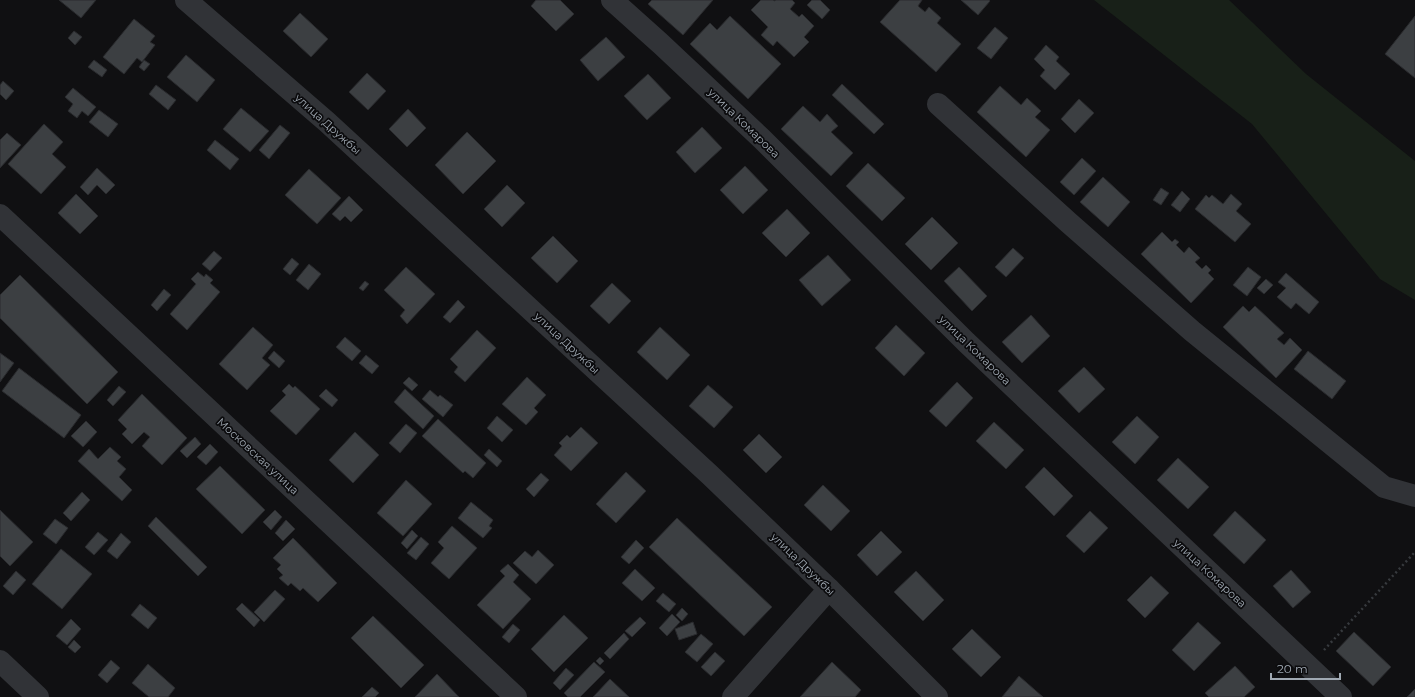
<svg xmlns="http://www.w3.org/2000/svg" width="1415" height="697" font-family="Montserrat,sans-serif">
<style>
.green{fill:#182018}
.building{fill:#3c3f42;stroke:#2a2b2e}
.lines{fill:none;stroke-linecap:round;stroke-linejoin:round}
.path{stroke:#373a3e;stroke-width:2.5;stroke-dasharray:2 3;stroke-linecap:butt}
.minor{stroke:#313337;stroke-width:22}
.labels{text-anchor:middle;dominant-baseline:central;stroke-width:3.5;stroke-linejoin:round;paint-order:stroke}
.street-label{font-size:11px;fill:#a0a9b3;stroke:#0b0b0d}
</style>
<rect width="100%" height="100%" fill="#101012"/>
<path class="green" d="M1094,0h135l77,74 109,87v139l-35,-21 -128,-155z"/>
<g class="building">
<path d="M59,0h37l-15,18z"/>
<path d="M536,0h24l14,14 -18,17 -25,-25z"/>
<path d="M652,0h61l-30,35 -35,-31z"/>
<path d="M761,0h12l1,1 2,-1h16l3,3 -5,6 9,8 3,-3 12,12 -10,11 5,5 -15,15 -17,-16 -4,5 -12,-11 7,-8 -17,-17z"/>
<path d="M812,0h8l10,10 -8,9 -15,-14z"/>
<path d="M900,0h22l-4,6 7,6 4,-5 12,11 -4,5 24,21 -25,28 -56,-50z"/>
<path d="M961,0h28l1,1 -12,14z"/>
<path d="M300,13l28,26 -17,18 -28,-26z"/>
<path d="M730,16l51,48 -33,35 -58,-55 20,-21 7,7z"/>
<path d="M1415,16v62l-30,-24z"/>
<path d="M134,19l21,17 -5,6 5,3 -13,17 -5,-4 -13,16 -21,-17z"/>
<path d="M995,27l13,11 -17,21 -14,-11z"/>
<path d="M74,31l8,6 -7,8 -7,-7z"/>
<path d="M606,37l19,20 -27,24 -18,-21z"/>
<path d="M1046,45l13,12 -3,4 14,13 -15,16 -15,-14 5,-6 -11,-11z"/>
<path d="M186,55l29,25 -18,22 -30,-25z"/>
<path d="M94,60l13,10 -5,7 -14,-10z"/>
<path d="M144,60l6,4 -6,7 -5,-4z"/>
<path d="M367,73l19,18 -18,19 -19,-18z"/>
<path d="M648,74l23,24 -24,22 -23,-24z"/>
<path d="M3,81l11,10 -8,9 -6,-6v-9z"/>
<path d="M842,84l42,40 -10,10 -42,-39z"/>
<path d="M156,85l20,15 -8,10 -19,-16z"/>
<path d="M1000,86l21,19 6,-7 14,13 -6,6 15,13 -24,27 -49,-45z"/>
<path d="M73,88l23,19 -8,9 -6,-5 -5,7 -9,-7 5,-7 -8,-7z"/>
<path d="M1079,99l15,14 -19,20 -14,-14z"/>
<path d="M803,106l17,16 7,-8 11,12 -7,6 22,21 -22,23 -50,-47z"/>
<path d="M241,108l28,23 -19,21 -27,-23z"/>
<path d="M408,109l18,19 -19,19 -18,-18z"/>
<path d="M99,110l19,14 -10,13 -19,-15z"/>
<path d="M44,124l19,18 -11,12 14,13 -25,27 -33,-30z"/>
<path d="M280,125l10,8 -21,26 -10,-9z"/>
<path d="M702,127l20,21 -27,25 -19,-21z"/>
<path d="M467,132l29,29 -33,33 -28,-29z"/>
<path d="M7,133l14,12 -21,23v-28z"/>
<path d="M215,140l24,19 -9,11 -23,-20z"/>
<path d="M1082,158l14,13 -22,24 -14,-13z"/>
<path d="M868,163l37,35 -23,23 -36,-35z"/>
<path d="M745,166l23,24 -25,24 -23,-24z"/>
<path d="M97,168l18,17 -9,9 -9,-9 -9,10 -8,-8z"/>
<path d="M309,169l32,29 -24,26 -32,-29z"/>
<path d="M1103,177l27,25 -22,25 -28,-25z"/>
<path d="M507,185l18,18 -23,24 -18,-18z"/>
<path d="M1161,188l8,5 -8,12 -8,-5z"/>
<path d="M1182,191l8,8 -10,13 -9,-7z"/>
<path d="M76,194l22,22 -18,18 -22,-21z"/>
<path d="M1231,194l11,10 -6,7 15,13 -16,18 -40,-33 11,-14 3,3 3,-3 11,9z"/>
<path d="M349,196l14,14 -12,12 -6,-6 -5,5 -8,-7z"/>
<path d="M787,209l23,24 -24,24 -24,-24z"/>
<path d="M932,217l26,26 -27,27 -26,-26z"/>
<path d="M1162,232l10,10 3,-3 4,3 -3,3 8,8 5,-6 11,11 -5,4 7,7 4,-4 5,5 -3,3 6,6 -23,24 -50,-49z"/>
<path d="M553,236l25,25 -21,22 -26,-25z"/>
<path d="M1013,248l11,10 -18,19 -11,-10z"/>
<path d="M214,251l8,7 -12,13 -8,-7z"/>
<path d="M828,255l23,25 -29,26 -23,-26z"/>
<path d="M292,258l7,6 -9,11 -7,-6z"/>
<path d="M309,264l12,10 -13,16 -12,-10z"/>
<path d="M406,267l29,27 -28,30 -7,-8 5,-6 -21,-20z"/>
<path d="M959,267l28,29 -15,15 -28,-30z"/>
<path d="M1248,267l13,10 -14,19 -14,-11z"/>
<path d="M198,272l6,5 2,-3 7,6 -3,3 10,9 -33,38 -17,-16 26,-30 -5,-5z"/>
<path d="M1286,273l33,29 -10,12 -13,-11 -5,6 -14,-12 9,-9 -8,-6z"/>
<path d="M20,275l98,97 -31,32 -87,-86v-23z"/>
<path d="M1266,279l7,6 -9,9 -7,-6z"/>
<path d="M365,281l4,3 -6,7 -4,-3z"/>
<path d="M612,283l19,18 -22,23 -19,-18z"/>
<path d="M164,289l7,6 -14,16 -6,-6z"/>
<path d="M458,300l7,7 -15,16 -7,-6z"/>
<path d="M1243,306l6,6 6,-6 29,27 -7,6 7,6 6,-7 12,12 -26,28 -53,-51z"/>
<path d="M1031,315l19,21 -28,27 -20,-21z"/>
<path d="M896,325l29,28 -21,23 -29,-28z"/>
<path d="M253,327l20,18 -11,13 8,7 -23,25 -28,-26z"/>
<path d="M660,327l30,28 -23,25 -30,-28z"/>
<path d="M477,330l19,18 -31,34 -11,-10 4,-5 -8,-8z"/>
<path d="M345,337l16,14 -9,10 -16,-14z"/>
<path d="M274,351l11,10 -6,7 -11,-10z"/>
<path d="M1308,351l38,30 -14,18 -38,-30z"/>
<path d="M0,353l14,10 -14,19z"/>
<path d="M366,355l13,11 -7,8 -13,-11z"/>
<path d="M1084,367l21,22 -26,24 -21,-22z"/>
<path d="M19,368l62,47 -17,23 -62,-47z"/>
<path d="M409,377l9,8 -6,6 -9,-8z"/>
<path d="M527,377l19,18 -12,13 4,4 -12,13 -24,-21z"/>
<path d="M957,382l16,16 -27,29 -17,-16z"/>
<path d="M289,384l4,4 2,-2 25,23 -24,26 -26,-24 16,-16 -4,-4z"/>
<path d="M708,385l25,22 -19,21 -25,-22z"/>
<path d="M119,386l7,6 -13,14 -6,-6z"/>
<path d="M326,389l12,11 -6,7 -13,-11z"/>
<path d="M405,389l29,27 -11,13 -29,-27z"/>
<path d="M430,390l8,7 2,-2 13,10 -10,12 -21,-18z"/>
<path d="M142,394l45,44 -25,27 -20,-19 8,-9 -6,-5 -12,12 -10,-10 5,-5 -9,-9z"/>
<path d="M497,416l16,14 -11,12 -15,-14z"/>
<path d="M1137,416l22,21 -24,27 -23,-22z"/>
<path d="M438,419l48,44 -13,15 -8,-7 -2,2 -41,-37z"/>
<path d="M86,421l11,11 -14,15 -12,-11z"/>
<path d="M994,422l30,28 -18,19 -30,-28z"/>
<path d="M406,424l11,9 -17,20 -11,-10z"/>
<path d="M581,427l17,16 -27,28 -17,-16 8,-9 -3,-3 8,-8 3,3z"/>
<path d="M355,432l24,23 -26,28 -24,-23z"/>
<path d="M759,434l23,23 -16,16 -23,-23z"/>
<path d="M195,437l6,7 -14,14 -7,-7z"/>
<path d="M210,444l8,8 -12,13 -9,-8z"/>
<path d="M110,447l11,10 -4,4 9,8 -7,8 13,13 -10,11 -44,-40 11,-12 9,10z"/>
<path d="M489,449l13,12 -5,6 -13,-12z"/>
<path d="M1178,458l31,29 -21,22 -31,-29z"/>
<path d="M220,466l45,44 -23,24 -46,-45z"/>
<path d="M1044,467l29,29 -19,20 -29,-29z"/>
<path d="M626,472l20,19 -30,32 -20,-19z"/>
<path d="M541,473l8,7 -15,17 -8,-8z"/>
<path d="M406,480l26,24 -29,32 -26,-23z"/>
<path d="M823,485l27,26 -19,20 -27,-26z"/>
<path d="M82,492l8,8 -19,21 -8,-8z"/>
<path d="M471,502l22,18 -4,6 3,2 -9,10 -25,-20z"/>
<path d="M0,510l33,32 -23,24 -10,-10z"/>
<path d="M275,510l7,7 -11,13 -8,-8z"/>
<path d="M1090,511l18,17 -24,25 -18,-17z"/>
<path d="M1235,511l31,29 -22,24 -31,-29z"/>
<path d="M156,517l51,50 -9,9 -50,-50z"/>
<path d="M677,518l95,89 -28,29 -95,-89z"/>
<path d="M55,519l13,9 -12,16 -13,-10z"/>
<path d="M286,520l9,9 -12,12 -8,-8z"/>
<path d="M452,526l25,22 -28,31 -18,-16 13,-15 -6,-6z"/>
<path d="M412,530l6,6 -11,13 -6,-6z"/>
<path d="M881,531l21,21 -25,24 -20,-21z"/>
<path d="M98,532l10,8 -14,15 -9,-8z"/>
<path d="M121,533l10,9 -14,17 -10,-8z"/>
<path d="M421,537l8,7 -13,16 -9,-7z"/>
<path d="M293,538l44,45 -19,19 -15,-14 -3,3 -9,-8 -3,3 -9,-8 4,-3 -6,-6 4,-4 -8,-7z"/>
<path d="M636,540l8,8 -15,16 -8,-7z"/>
<path d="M61,549l31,25 -30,35 -30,-25z"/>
<path d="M538,550l16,15 -18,19 -23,-21 12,-12 7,6z"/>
<path d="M508,564l11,11 -6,7 18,17 -28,30 -26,-24 28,-29 -5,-5z"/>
<path d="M635,569l20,19 -13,13 -20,-18z"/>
<path d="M1291,570l20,22 -18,16 -20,-22z"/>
<path d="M16,571l10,9 -13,15 -10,-9z"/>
<path d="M916,571l28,29 -21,21 -29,-29z"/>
<path d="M1151,576l18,17 -24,25 -18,-18z"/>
<path d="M275,590l10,9 -21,23 -10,-10z"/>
<path d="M663,593l13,11 -7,8 -13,-11z"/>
<path d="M242,603l18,17 -6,7 -18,-18z"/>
<path d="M140,604l17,14 -9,11 -17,-14z"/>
<path d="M682,608l6,6 -6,7 -6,-6z"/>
<path d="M672,614l8,8 -13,14 -8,-8z"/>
<path d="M564,615l24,23 -34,34 -23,-23z"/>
<path d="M373,616l51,49 -23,23 -50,-50z"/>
<path d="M640,617l6,6 -14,14 -7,-6z"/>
<path d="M71,619l10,10 -14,16 -11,-9z"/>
<path d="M693,622l4,12 -18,6 -4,-11z"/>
<path d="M1198,622l23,21 -27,28 -22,-21z"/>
<path d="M513,624l7,6 -11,13 -7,-6z"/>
<path d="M972,629l29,28 -20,20 -29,-28z"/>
<path d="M1354,632l37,35 -18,19 -37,-35z"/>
<path d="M624,633l5,6 -19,20 -6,-6z"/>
<path d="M701,634l12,10 -16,18 -12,-10z"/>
<path d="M74,640l7,7 -6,6 -7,-6z"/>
<path d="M715,652l10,9 -14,15 -10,-9z"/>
<path d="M600,657l4,4 -4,4 -4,-4z"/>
<path d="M111,660l9,8 -13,15 -9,-8z"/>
<path d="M594,662l11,10 -25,25h-12l-4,-4z"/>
<path d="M832,662l29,28 -6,7h-55z"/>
<path d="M148,664l27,24 -7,9h-19l-17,-14z"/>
<path d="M1235,666l20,21 -11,10h-35l-4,-4z"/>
<path d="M566,668l8,7 -14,15 -7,-7z"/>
<path d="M437,674l22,23h-44z"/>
<path d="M1019,676l24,21h-41z"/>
<path d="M610,679l19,18h-36z"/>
<path d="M372,687l7,6 -4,4h-13z"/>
<path d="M1415,689v8h-8z"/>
</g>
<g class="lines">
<path class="path" d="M1324,650l91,-98"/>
<g class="minor">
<path d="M186,0l141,122 383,353 119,114 108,108"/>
<path d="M612,0l49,44 101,95 204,203 375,355"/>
<path d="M938,104l130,118 124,109 192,156 31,9"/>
<path d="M0,215l516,482"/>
<path d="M0,661l38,36"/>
<path d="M733,697l96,-108"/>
</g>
</g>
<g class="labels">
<g class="street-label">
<text transform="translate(744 123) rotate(44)">улица Комарова</text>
<text transform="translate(328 124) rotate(42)">улица Дружбы</text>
<text transform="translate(567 343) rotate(43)">улица Дружбы</text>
<text transform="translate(975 350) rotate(44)">улица Комарова</text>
<text transform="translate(258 456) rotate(43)">Московская улица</text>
<text transform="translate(803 564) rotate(44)">улица Дружбы</text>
<text transform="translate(1210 573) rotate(43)">улица Комарова</text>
</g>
</g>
<path d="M1271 673v6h69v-6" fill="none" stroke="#a0a9b3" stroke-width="2"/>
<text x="1277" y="673" font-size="12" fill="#a0a9b3" stroke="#0b0b0d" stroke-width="3" paint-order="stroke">20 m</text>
</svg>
